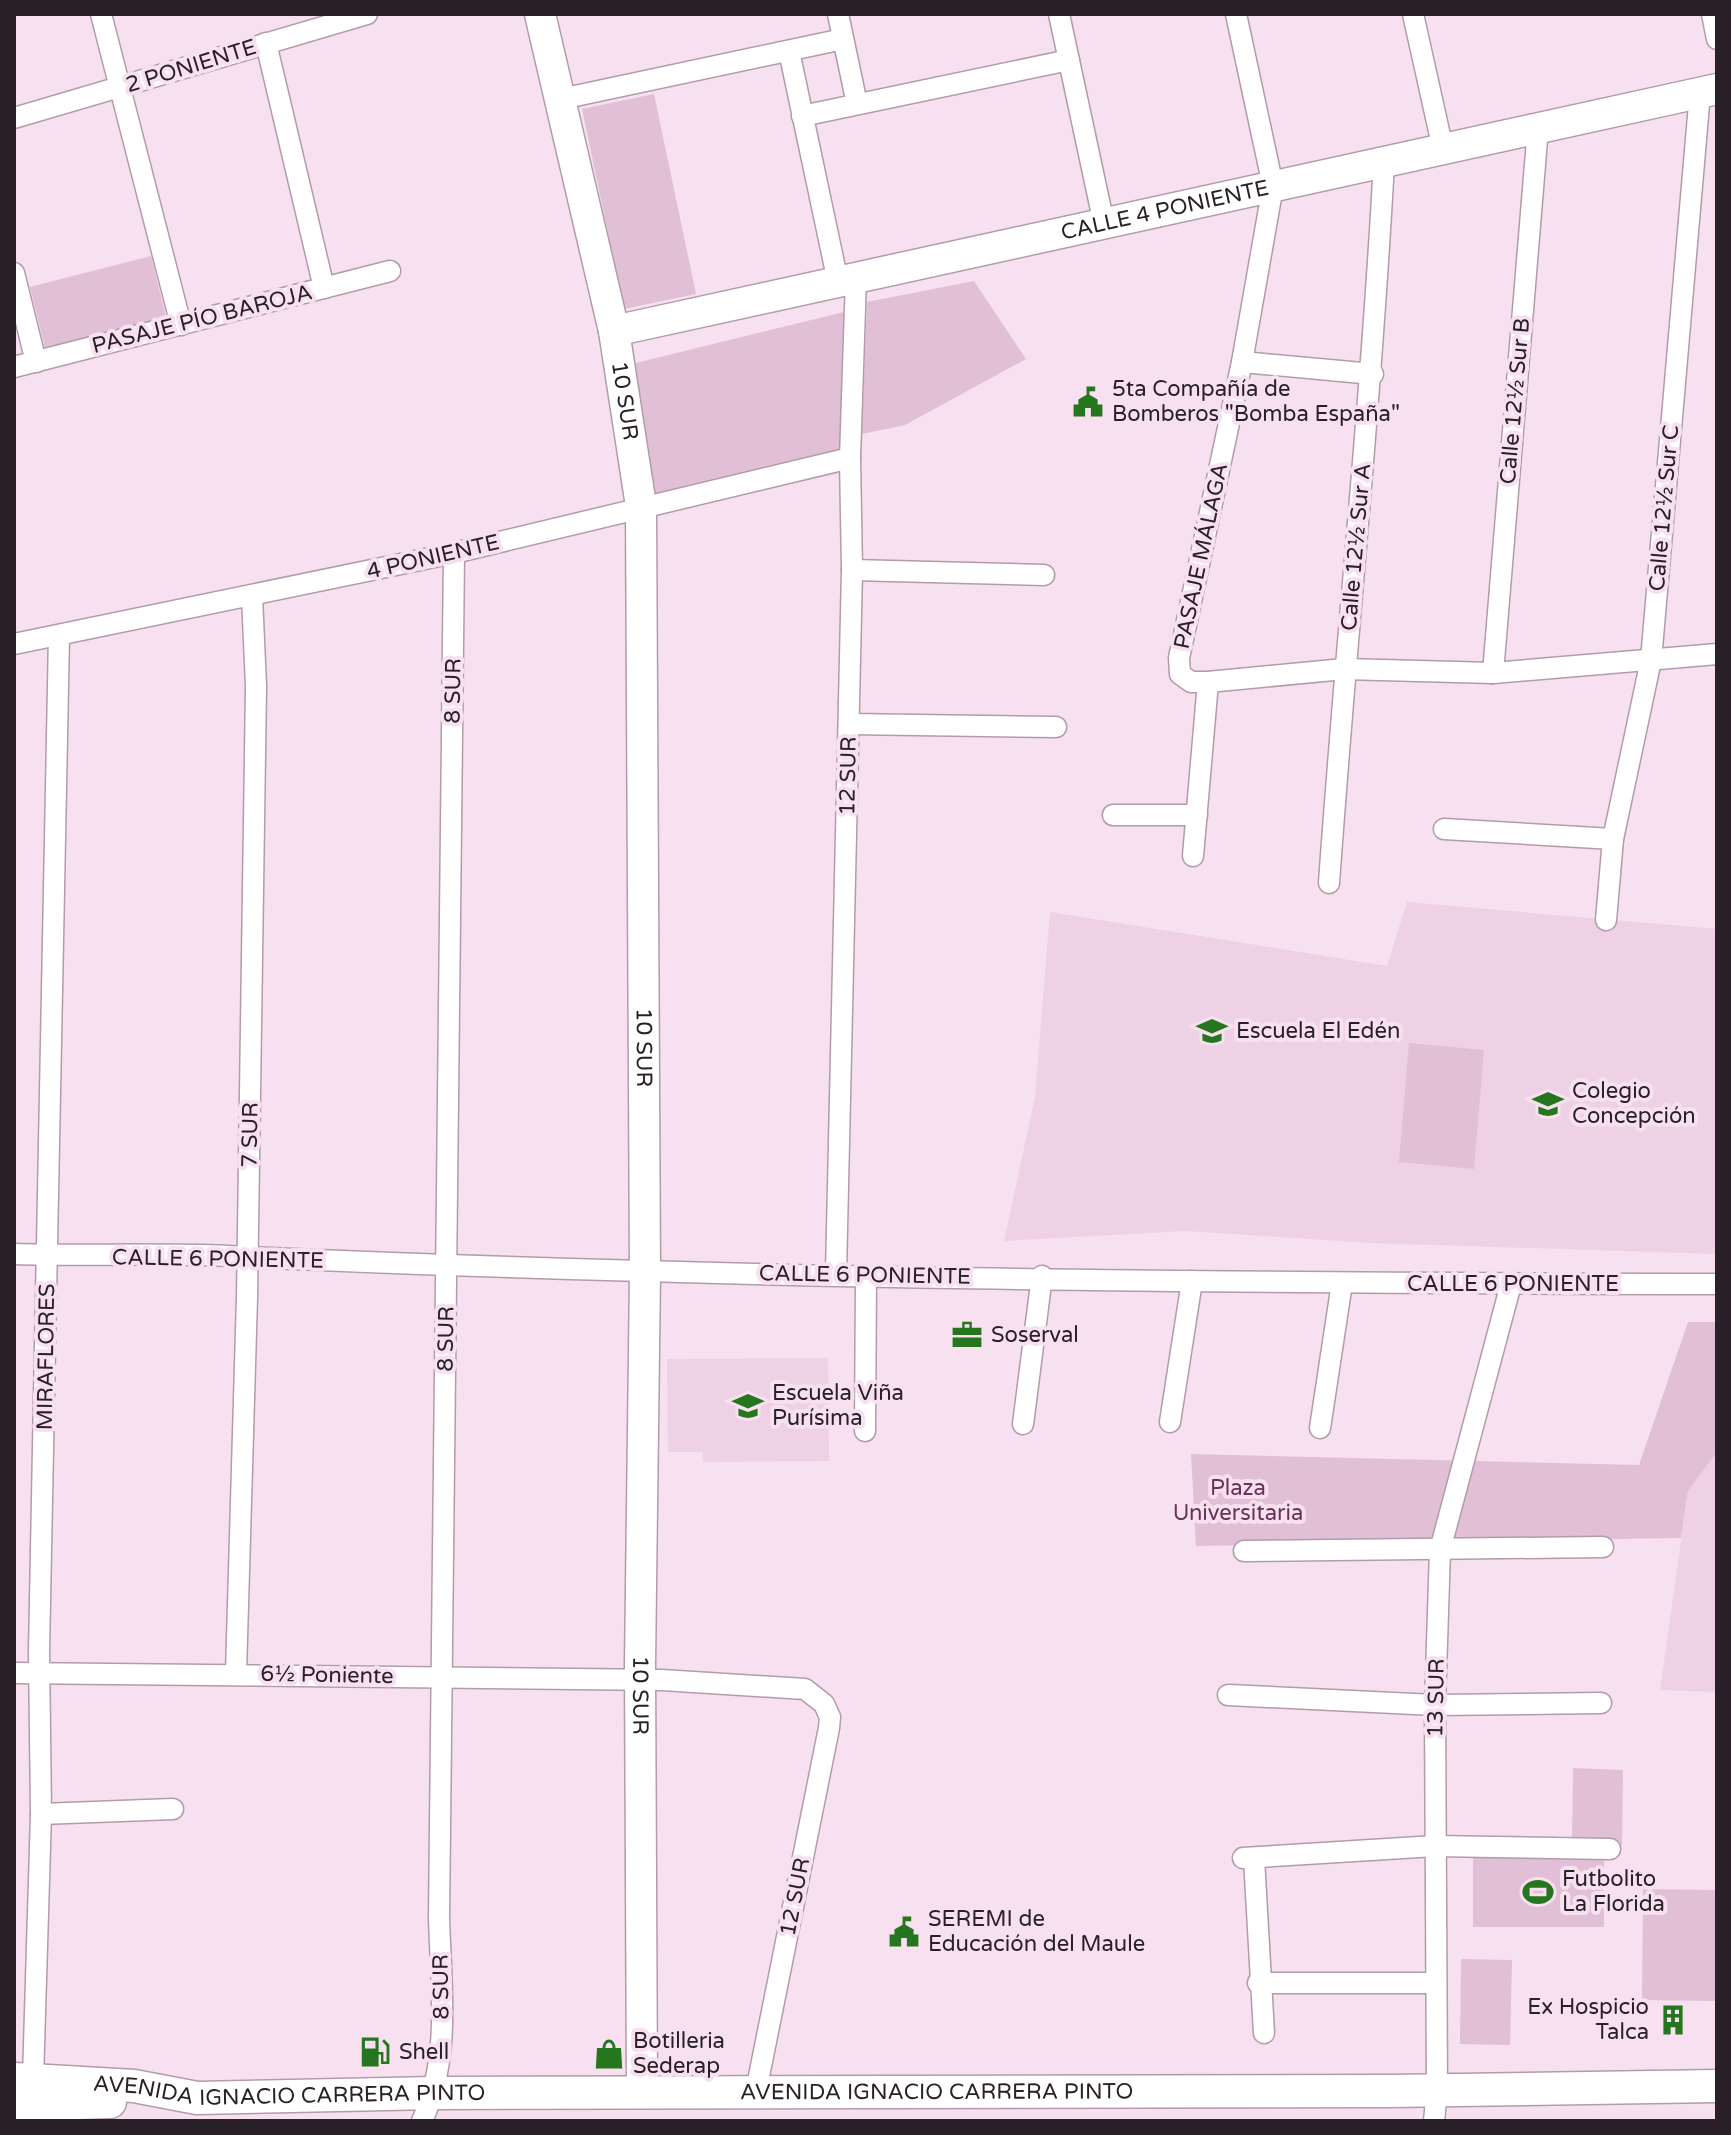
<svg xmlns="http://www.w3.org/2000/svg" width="1731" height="2135" font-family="'Varela Round',sans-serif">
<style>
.built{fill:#efd1e5}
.green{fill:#e1bfd6}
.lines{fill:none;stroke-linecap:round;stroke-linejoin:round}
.street-casing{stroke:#b29cab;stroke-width:23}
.secondary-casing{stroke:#b29cab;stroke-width:33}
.primary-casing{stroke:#b29cab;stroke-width:35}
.street{stroke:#fff;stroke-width:20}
.secondary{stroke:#fff;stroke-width:30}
.primary{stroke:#fff;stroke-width:32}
.labels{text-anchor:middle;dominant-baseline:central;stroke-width:8;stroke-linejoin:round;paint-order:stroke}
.street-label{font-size:22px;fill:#292127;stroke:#f7e0ef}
.poi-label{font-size:22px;fill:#292127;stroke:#f7e0ef;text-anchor:start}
.park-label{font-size:22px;fill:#68325a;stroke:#f7e0ef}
</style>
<rect width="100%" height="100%" fill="#f7e0ef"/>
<g class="built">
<path d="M1407,902l310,27v325l-346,-11 -186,-12 -181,10 31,-144 15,-185 337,54z"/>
<path d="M828,1358l1,103 -126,1v-10h-35l-1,-93z"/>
<path d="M1717,1452v240l-57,-2 28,-199z"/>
</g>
<g class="green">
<path d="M654,94l42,200 -72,15 -42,-200z"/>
<path d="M151,256l15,61 -121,31 -15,-61z"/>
<path d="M974,281l52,78 -121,66 -43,9 5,-132z"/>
<path d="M844,312l-5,161 -185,42 -22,-151z"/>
<path d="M1409,1043l75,7 -10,119 -75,-7z"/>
<path d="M1688,1322h29v130l-29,39 -7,47 -485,8 -5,-92 448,11z"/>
<path d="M1573,1768l50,2 -1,75 -50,-1z"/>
<rect x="1473" y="1857" width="131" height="70"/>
<path d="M1643,1889l74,1v111l-75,-1z"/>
<path d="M1461,1959l51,1 -2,85 -50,-1z"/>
</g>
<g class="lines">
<g class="street-casing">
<g id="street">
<path d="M101,14l80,311"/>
<path d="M838,14l19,90"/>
<path d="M1059,14l45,210"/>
<path d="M1236,14l37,172 -31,176 -63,296 1,16 11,8h17l136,-13 149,4 224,-19"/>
<path d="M1413,14l30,135"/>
<path d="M1712,14l5,25"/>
<path d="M266,43l58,245"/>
<path d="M789,51l49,231"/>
<path d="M561,99l282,-60"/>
<path d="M802,116l267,-56"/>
<path d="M14,118l353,-104"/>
<path d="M14,273l22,89"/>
<path d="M1242,362l131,12"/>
<path d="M14,367l376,-96"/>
<path d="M852,570l192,5"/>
<path d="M14,644l440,-91 396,-95"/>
<path d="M1493,673l45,-545"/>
<path d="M849,724l207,3"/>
<path d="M1113,815h84"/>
<path d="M1444,829l169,10"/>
<path d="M1193,856l15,-174"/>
<path d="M1329,883c17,-240 42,-480 55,-721"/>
<path d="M1606,920l7,-81 38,-179 49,-567"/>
<path d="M14,1254c71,2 143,-1 214,2 496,23 993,27 1489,28"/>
<path d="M836,1274l16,-704 -2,-112 6,-180"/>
<path d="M1170,1422l22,-141"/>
<path d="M1023,1424l19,-148"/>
<path d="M1320,1428l22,-145"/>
<path d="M865,1431l1,-155"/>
<path d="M1244,1551l359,-4"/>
<path d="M14,1673l648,7 143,9 19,15 6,13 -1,11 -73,363"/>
<path d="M236,1673l11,-376 9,-611 -4,-90"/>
<path d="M1228,1695l207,10 166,-2"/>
<path d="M41,1814l132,-5"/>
<path d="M1243,1858l192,-12 175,3"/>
<path d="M1254,1859l10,174"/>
<path d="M1258,1983h176"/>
<path d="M33,2079l8,-265 -2,-162 20,-1017"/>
<path d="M422,2121c29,-63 19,-134 17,-203l15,-1365"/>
<path d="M1434,2121l3,-30 -2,-386 5,-155 71,-266"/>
</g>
</g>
<g class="secondary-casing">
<g id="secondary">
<path id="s1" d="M540,14l74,317 27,175 4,767 -5,392 2,427"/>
<path id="s2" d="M614,331l1103,-242"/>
</g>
</g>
<g class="primary-casing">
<g id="primary">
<path id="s3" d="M14,2079l120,7 63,12 238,-5 955,-2 327,-5"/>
<path d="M14,2105l96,-3"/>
</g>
</g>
<use href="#street" class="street"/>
<use href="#secondary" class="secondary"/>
<use href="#primary" class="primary"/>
</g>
<defs>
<g id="civic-bare" transform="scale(2.4)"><path d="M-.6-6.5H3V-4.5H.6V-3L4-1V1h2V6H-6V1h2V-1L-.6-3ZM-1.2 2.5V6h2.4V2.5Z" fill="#26761f" stroke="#f7e0ef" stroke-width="2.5" paint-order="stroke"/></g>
<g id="school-bare" transform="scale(2.4)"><path d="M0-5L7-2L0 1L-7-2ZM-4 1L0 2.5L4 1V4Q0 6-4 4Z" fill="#26761f" stroke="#f7e0ef" stroke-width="2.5" paint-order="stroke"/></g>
<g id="office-bare" transform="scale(2.4)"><path d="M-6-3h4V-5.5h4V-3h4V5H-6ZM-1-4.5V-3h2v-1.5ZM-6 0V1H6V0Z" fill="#26761f" stroke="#f7e0ef" stroke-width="2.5" paint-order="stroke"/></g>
<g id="stadium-bare" transform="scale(2.4)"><path d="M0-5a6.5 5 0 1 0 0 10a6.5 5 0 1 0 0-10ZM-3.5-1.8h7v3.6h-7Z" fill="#26761f" stroke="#f7e0ef" stroke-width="2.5" paint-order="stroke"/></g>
<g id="building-bare" transform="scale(2.4)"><path d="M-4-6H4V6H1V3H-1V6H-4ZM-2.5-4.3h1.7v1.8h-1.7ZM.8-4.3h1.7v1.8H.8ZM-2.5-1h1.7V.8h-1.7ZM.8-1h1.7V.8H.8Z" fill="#26761f" stroke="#f7e0ef" stroke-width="2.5" paint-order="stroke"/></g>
<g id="fuel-bare" transform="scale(2.4)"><path d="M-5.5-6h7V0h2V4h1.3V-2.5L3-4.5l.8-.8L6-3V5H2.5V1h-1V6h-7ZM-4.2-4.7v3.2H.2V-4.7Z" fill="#26761f" stroke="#f7e0ef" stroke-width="2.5" paint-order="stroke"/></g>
<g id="shop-bare" transform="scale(2.4)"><path d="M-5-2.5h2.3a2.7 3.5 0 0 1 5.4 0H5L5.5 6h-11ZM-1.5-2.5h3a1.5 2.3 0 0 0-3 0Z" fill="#26761f" stroke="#f7e0ef" stroke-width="2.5" paint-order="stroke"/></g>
</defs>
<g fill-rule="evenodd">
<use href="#civic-bare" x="1088" y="402"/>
<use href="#school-bare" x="1212" y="1031"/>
<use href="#school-bare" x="1548" y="1104"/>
<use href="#office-bare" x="967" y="1335"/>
<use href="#school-bare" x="748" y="1406"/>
<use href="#stadium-bare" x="1538" y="1892"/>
<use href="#civic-bare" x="904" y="1932"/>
<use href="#building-bare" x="1673" y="2020"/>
<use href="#fuel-bare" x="375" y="2052"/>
<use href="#shop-bare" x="609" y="2054"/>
</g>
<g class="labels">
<g class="street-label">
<text transform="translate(191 66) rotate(-17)">2 PONIENTE</text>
<text stroke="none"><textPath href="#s2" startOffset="564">CALLE 4 PONIENTE</textPath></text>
<text transform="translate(202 319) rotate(-14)">PASAJE PÍO BAROJA</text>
<text stroke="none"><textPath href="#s1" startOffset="396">10 SUR</textPath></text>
<text transform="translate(1515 401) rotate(-85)">Calle 12½ Sur B</text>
<text transform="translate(1664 508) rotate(-85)">Calle 12½ Sur C</text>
<text transform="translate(1356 547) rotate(-85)">Calle 12½ Sur A</text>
<text transform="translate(1201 556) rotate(-78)">PASAJE MÁLAGA</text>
<text transform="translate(433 557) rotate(-13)">4 PONIENTE</text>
<text transform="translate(453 691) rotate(-89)">8 SUR</text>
<text transform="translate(848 776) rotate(-89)">12 SUR</text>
<text stroke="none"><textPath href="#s1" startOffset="1044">10 SUR</textPath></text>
<text transform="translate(250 1135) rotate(-89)">7 SUR</text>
<text transform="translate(218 1259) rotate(1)">CALLE 6 PONIENTE</text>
<text transform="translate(865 1275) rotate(1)">CALLE 6 PONIENTE</text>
<text x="1513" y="1284">CALLE 6 PONIENTE</text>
<text transform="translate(446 1339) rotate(-89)">8 SUR</text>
<text transform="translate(46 1357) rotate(-89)">MIRAFLORES</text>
<text transform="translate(327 1675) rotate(1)">6½ Poniente</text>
<text stroke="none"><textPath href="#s1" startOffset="1692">10 SUR</textPath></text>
<text transform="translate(1436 1698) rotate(-89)">13 SUR</text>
<text transform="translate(795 1897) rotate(-79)">12 SUR</text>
<text transform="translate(441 1987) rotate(-91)">8 SUR</text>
<text stroke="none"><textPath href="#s3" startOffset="276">AVENIDA IGNACIO CARRERA PINTO</textPath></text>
<text stroke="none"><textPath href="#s3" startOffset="924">AVENIDA IGNACIO CARRERA PINTO</textPath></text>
</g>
<g class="poi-label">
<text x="1112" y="389">5ta Compañía de<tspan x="1112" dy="25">Bomberos "Bomba España"</tspan></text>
<text x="1236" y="1031">Escuela El Edén</text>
<text x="1572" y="1091">Colegio<tspan x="1572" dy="25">Concepción</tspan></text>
<text x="991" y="1335">Soserval</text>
<text x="772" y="1393">Escuela Viña<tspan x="772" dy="25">Purísima</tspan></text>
<text x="1562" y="1879">Futbolito<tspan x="1562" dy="25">La Florida</tspan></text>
<text x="928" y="1919">SEREMI de<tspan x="928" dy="25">Educación del Maule</tspan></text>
<text x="1649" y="2007" text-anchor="end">Ex Hospicio<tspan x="1649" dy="25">Talca</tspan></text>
<text x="633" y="2041">Botilleria<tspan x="633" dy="25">Sederap</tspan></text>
<text x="399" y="2052">Shell</text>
</g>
<g class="park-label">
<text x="1238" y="1488">Plaza<tspan x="1238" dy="25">Universitaria</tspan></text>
</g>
</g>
<rect width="1731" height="2135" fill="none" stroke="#292127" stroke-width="32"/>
</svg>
